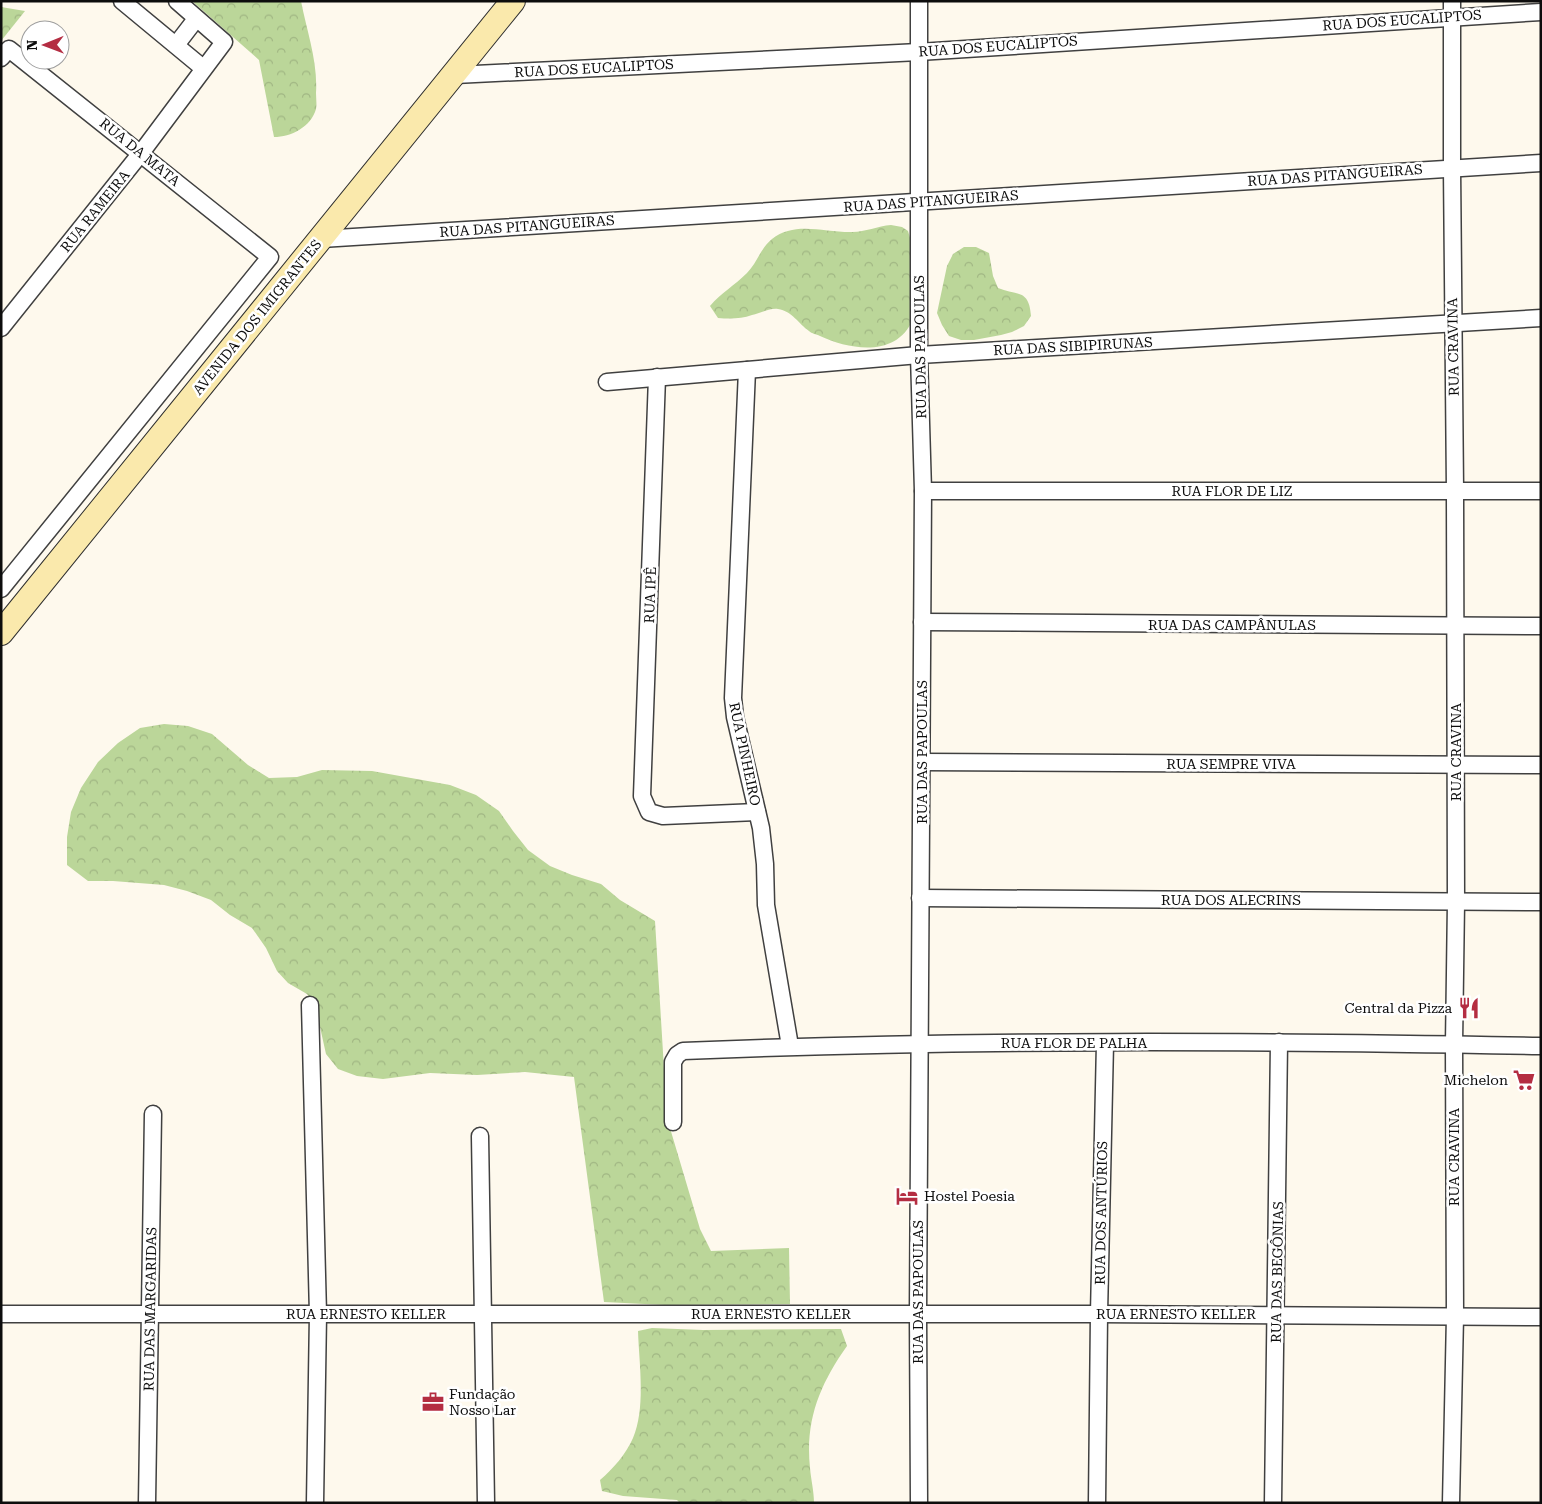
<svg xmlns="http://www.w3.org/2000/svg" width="1542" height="1504" font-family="'Roboto Serif',serif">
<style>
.forest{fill:url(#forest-crowns)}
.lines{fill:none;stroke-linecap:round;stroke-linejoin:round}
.street-casing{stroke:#404040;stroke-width:19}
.secondary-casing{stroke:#2f2f2f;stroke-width:26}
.street{stroke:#fff;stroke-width:16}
.secondary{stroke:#fae9ac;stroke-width:24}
.labels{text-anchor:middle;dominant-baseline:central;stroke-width:5;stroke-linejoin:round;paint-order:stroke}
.street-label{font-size:14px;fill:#0d0d0d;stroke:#fff}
.poi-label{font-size:14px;fill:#0d0d0d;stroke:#fff;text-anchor:end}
</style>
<defs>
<pattern id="forest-crowns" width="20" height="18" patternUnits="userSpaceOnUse" patternTransform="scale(1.25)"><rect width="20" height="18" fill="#bbd699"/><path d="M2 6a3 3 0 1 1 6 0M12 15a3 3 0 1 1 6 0" fill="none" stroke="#a0b683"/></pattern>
</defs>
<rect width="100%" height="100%" fill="#fef9ed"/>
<g class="forest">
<path d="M192,1h109c6,31 17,61 15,92 0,5 1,11 0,16 -5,18 -25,28 -42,28l-15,-77z"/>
<path d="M1,7l24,4 -24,30z"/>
<path d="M891,225l11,2 6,4 3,10 2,78c-16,39 -63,31 -93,17 -4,-2 -8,-2 -11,-5 -10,-7 -17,-20 -31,-22 -9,-1 -17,4 -26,6 -11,4 -22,4 -34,3l-8,-12c11,-13 25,-21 37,-33 10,-10 13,-24 25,-34 22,-18 51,-7 78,-7 13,1 27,-6 41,-7z"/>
<path d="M964,247h12l13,6 4,23 5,12c20,8 31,1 33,28l-7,10 -12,6 -11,3 -27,5h-13l-12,-4 -7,-11 -5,-12 10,-47 6,-12z"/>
<path d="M164,724l24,2 24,8 36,31 21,13 28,-1 25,-7 50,1 78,14 26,10 23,16 14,20 15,19 22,16 22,9 29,9 19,16 35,21 12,197 33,111 11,22 78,-3 1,56 -125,1 -61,-3 -30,-225 -49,-5 -48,3 -47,-2 -47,6 -26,-3 -19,-7 -12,-15 -10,-45 -9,-15 -19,-11 -11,-12 -11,-23 -14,-20 -22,-13 -19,-15 -24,-9 -23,-6 -51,-4h-25l-21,-16v-28l4,-25 10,-24 17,-26 20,-19 22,-15z"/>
<path d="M652,1328l51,2 138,-1 6,17c-27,38 -42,74 -37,122 1,12 4,23 4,35h-134l-3,-3 -54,-4 -21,-5 -2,-11c13,-11 26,-26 33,-42 13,-31 6,-75 5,-107z"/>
</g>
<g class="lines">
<g class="street-casing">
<g id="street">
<path d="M122,1l81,67"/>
<path d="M919,1v354l4,136 -5,823 1,189"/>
<path d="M176,45l20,-26"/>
<path d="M1,58l8,-9 261,208 -269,332"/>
<path d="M455,75l464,-23 622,-40"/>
<path d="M321,239l1220,-76"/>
<path d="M1,328l140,-175 83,-111 -47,-41"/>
<path d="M747,370l-14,328 2,19 26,111 4,36 1,41 24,141"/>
<path d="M657,377l-15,419 7,16 14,4 94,-4"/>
<path d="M607,382l312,-27 622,-37"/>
<path d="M923,491h618"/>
<path d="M922,622l619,4"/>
<path d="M922,762l619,3"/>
<path d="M920,898l621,4"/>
<path d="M310,1005l8,309 -3,189"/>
<path d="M673,1122v-60l4,-7 6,-4c286,-12 572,-10 858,-5"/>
<path d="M480,1136l6,367"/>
<path d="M1,1314h1098l442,3"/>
<path d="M147,1503l6,-389"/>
<path d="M1097,1503l2,-189 6,-271"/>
<path d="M1273,1503l6,-461"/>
<path d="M1451,1503l4,-187 -1,-272 2,-142 -1,-411 -3,-323v-167"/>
</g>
</g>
<g class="secondary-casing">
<path id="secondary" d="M1,633l512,-632"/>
</g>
<use href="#street" class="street"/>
<use href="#secondary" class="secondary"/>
</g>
<defs>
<g id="restaurant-bare" transform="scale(1.725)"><path d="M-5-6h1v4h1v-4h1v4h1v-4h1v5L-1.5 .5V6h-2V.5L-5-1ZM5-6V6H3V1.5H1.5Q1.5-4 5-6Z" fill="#b42d42" stroke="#fff" stroke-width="2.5" paint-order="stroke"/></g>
<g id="supermarket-bare" transform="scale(1.725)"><path d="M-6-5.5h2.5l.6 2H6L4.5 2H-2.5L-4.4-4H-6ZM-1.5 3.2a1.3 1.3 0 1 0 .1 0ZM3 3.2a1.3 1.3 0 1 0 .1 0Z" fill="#b42d42" stroke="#fff" stroke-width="2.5" paint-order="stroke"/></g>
<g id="hotel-bare" transform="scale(1.725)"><path d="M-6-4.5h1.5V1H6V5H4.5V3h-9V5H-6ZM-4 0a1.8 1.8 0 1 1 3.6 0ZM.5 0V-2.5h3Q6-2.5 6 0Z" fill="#b42d42" stroke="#fff" stroke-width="2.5" paint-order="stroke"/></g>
<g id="office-bare" transform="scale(1.725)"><path d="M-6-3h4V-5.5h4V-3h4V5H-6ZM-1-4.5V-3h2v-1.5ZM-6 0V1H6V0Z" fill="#b42d42" stroke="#fff" stroke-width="2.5" paint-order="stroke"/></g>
</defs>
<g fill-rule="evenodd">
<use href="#restaurant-bare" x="1469" y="1008"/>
<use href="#supermarket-bare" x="1524" y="1080"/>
<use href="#hotel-bare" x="907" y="1196"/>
<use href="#office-bare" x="433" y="1402"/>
</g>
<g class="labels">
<g class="street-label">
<text transform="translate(1402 20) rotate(-4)">RUA DOS EUCALIPTOS</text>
<text transform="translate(998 46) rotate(-4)">RUA DOS EUCALIPTOS</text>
<text transform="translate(594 68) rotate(-3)">RUA DOS EUCALIPTOS</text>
<text transform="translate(140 152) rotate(39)">RUA DA MATA</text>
<text transform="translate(1335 175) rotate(-4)">RUA DAS PITANGUEIRAS</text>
<text transform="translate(931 201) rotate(-4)">RUA DAS PITANGUEIRAS</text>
<text transform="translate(95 211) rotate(-51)">RUA RAMEIRA</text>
<text transform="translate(527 226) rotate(-4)">RUA DAS PITANGUEIRAS</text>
<text transform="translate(257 317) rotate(-51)">AVENIDA DOS IMIGRANTES</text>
<text transform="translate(1073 346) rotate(-3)">RUA DAS SIBIPIRUNAS</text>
<text transform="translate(920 347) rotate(-91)">RUA DAS PAPOULAS</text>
<text transform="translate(1453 347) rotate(-91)">RUA CRAVINA</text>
<text x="1232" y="491">RUA FLOR DE LIZ</text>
<text transform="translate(650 595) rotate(-88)">RUA IPÊ</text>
<text x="1232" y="625">RUA DAS CAMPÂNULAS</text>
<text transform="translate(922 752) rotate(-90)">RUA DAS PAPOULAS</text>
<text transform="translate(1456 752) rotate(-90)">RUA CRAVINA</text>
<text transform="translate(745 754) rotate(78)">RUA PINHEIRO</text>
<text x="1231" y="764">RUA SEMPRE VIVA</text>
<text x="1231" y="900">RUA DOS ALECRINS</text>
<text x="1074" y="1043">RUA FLOR DE PALHA</text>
<text transform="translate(1454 1157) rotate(-90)">RUA CRAVINA</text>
<text transform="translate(1101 1213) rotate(-89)">RUA DOS ANTÚRIOS</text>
<text transform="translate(1277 1272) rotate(-89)">RUA DAS BEGÔNIAS</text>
<text transform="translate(918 1292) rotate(-90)">RUA DAS PAPOULAS</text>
<text transform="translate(150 1309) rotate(-89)">RUA DAS MARGARIDAS</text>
<text x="366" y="1314">RUA ERNESTO KELLER</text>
<text x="771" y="1314">RUA ERNESTO KELLER</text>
<text x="1176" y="1314">RUA ERNESTO KELLER</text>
</g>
<g class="poi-label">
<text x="1452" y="1008">Central da Pizza</text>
<text x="1508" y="1080">Michelon</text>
<text x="924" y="1196" text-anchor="start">Hostel Poesia</text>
<text x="449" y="1394" text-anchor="start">Fundação<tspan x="449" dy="16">Nosso Lar</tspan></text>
</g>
</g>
<rect width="1542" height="1504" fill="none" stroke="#0d0d0d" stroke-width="5"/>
<g transform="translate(45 45) rotate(269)"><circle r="24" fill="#ffffff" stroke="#9e9e9e"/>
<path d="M0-4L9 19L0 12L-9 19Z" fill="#b42d42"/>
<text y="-8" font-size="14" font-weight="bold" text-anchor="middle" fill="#0d0d0d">N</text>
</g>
</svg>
